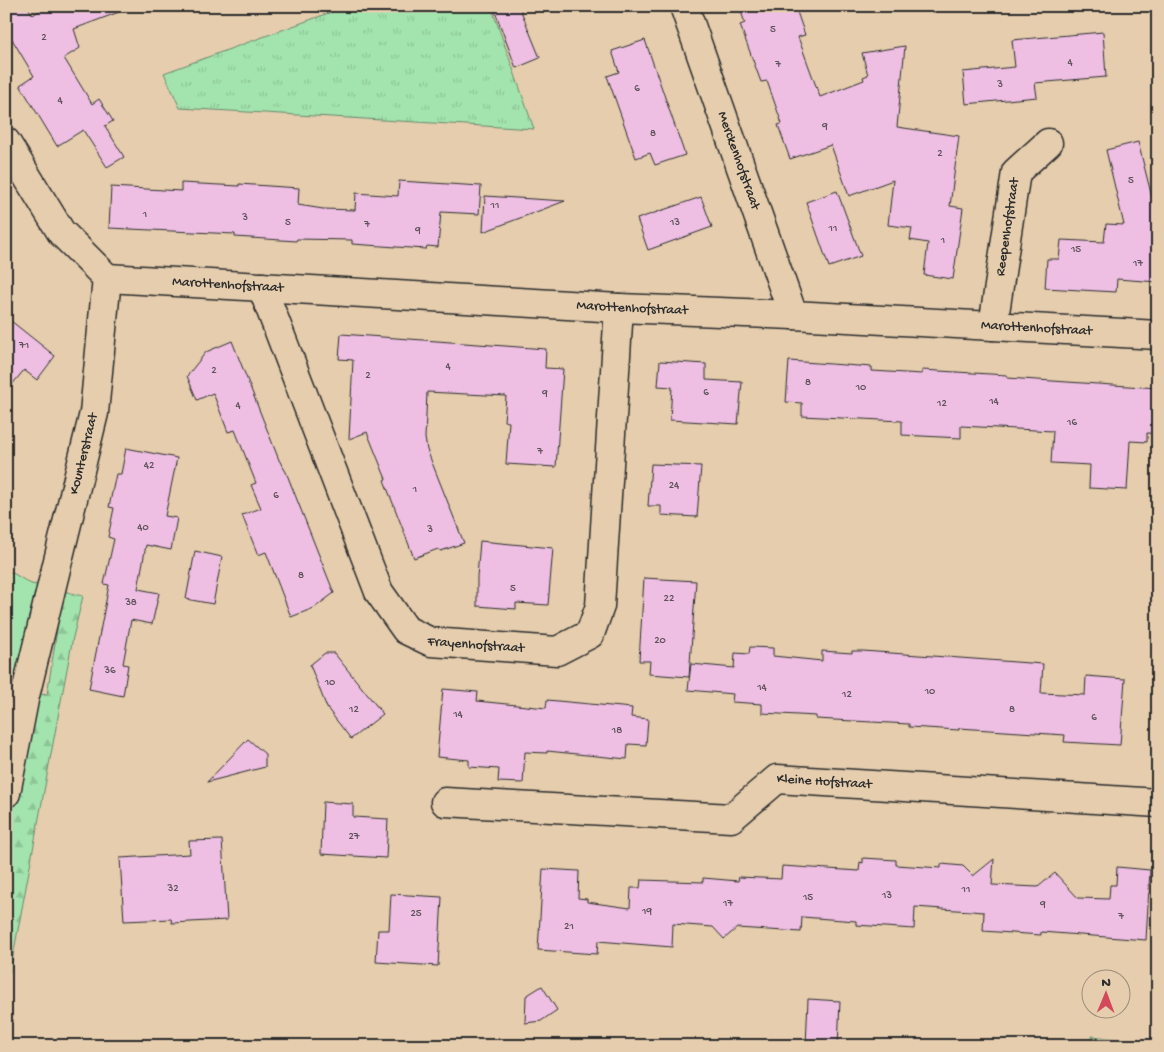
<svg xmlns="http://www.w3.org/2000/svg" width="1164" height="1052" font-family="'Gochi Hand',sans-serif">
<style>
.green{fill:#a3e4ae;stroke:#67886c}
.forest{fill:url(#forest-firs);stroke:#67886c}
.park{fill:url(#park-tufts);stroke:#67886c}
.building{fill:#eebfe3;stroke:#2b2b2b}
.lines{fill:none;stroke-linecap:round;stroke-linejoin:round}
.minor-casing{stroke:#2b2b2b;stroke-width:31}
.minor{stroke:#e5cdae;stroke-width:28}
.labels{text-anchor:middle;dominant-baseline:central;stroke-width:4;stroke-linejoin:round;paint-order:stroke}
.number-label{font-size:11px;fill:#5c5059}
.street-label{font-size:14px;fill:#2b2b2b;stroke:#e5cdae}
</style>
<defs>
<pattern id="forest-firs" width="22" height="20" patternUnits="userSpaceOnUse" patternTransform="scale(1.25)"><rect width="22" height="20" fill="#a3e4ae"/><path d="M5 1l3.5 6h-7zM16 11l3.5 6h-7z" fill="#8cc496"/></pattern>
<pattern id="park-tufts" width="24" height="20" patternUnits="userSpaceOnUse" patternTransform="scale(1.25)"><rect width="24" height="20" fill="#a3e4ae"/><path d="M3 7l-1-3M5 7V3M7 7l1-3M15 17l-1-3M17 17v-4M19 17l1-3" fill="none" stroke="#8cc496"/></pattern>
</defs>
<rect width="100%" height="100%" fill="#e5cdae"/>
<filter id="ink" filterUnits="userSpaceOnUse"><feTurbulence type="fractalNoise" baseFrequency=".02" numOctaves="2"/><feDisplacementMap in="SourceGraphic" scale="10" xChannelSelector="R" yChannelSelector="G"/><feConvolveMatrix kernelMatrix="1 2 1 2 8 2 1 2 1" color-interpolation-filters="sRGB"/></filter>
<g filter="url(#ink)">
<g class="green">
<path d="M6,569l25,15 12,2 -21,106 -16,-2z"/>
<path d="M1092,1036l66,8v2h-65z"/>
</g>
<path class="forest" d="M63,591l20,5 -10,41 -63,335 -4,6v-288l41,5z"/>
<path class="park" d="M348,6h143l43,123 -354,-21 -16,-35z"/>
<g class="building">
<path d="M6,6h21l6,9 13,-9h81v3l-53,20 6,19 -16,10 28,46 7,-5 14,22 -8,5 19,31 -17,10 -24,-37 -26,16 -37,-61 14,-9 -28,-47z"/>
<path d="M493,6h26l21,52 -24,10z"/>
<path d="M739,6h56l10,29 -7,2 22,60 44,-17 -1,-3 5,-2 -6,-22 43,-7 -8,81 62,9 -9,70 13,2 -10,71 -29,-4 4,-32 -18,-3 2,-12 -24,-3 5,-45 -44,16 -18,-51 -41,14 -12,-34 4,-1 -15,-43 -6,1 -21,-57 5,-2z"/>
<path d="M1103,32l3,45 -71,6 2,14 -71,7 -3,-32 52,-5 -3,-27z"/>
<path d="M645,40l40,115 -30,10 -5,-12 -14,5 -29,-82 12,-4 -7,-21z"/>
<path d="M1138,142l20,79v61l-41,-3 -1,13 -71,-4 2,-29h12l2,-19 43,2 2,-18 18,1 -18,-75z"/>
<path d="M399,181l82,5 -2,28 -38,-2 -3,35 -11,-1 -1,3 -74,-5v-4l-55,-1 -1,2 -30,-2 -31,-2v-3l-126,-6 2,-41 70,4v-8l58,3v-2l60,4 -1,17 25,4 32,1 1,-17 42,3z"/>
<path d="M837,191l24,65 -32,11 -23,-65z"/>
<path d="M485,196l80,5 -82,31z"/>
<path d="M701,197l11,30 -64,23 -11,-31z"/>
<path d="M6,317l49,39 -18,24 -13,-10 -18,22z"/>
<path d="M341,334l205,15 -1,19 18,1 -7,98 -50,-3 3,-42 -5,-1 2,-25 -79,-4 -2,46 2,12 37,93 -23,8 -3,-2 -24,9 -30,-78 2,-1 -19,-47 -18,7 4,-79 -14,-1z"/>
<path d="M232,341l47,119 7,12 48,121 -20,15 -23,9 -25,-65 -8,3 -16,-40 19,-7 -10,-23 5,-2 -21,-53 -7,2 -15,-39 -16,7 -10,-24 19,-24z"/>
<path d="M660,361l46,3v16l36,2 -4,42 -68,-4 2,-33 -14,-1z"/>
<path d="M789,361l83,6v4l50,3v-4l85,5v3l151,10v46l-11,-1v9l-17,-1 -3,49 -38,-2 1,-23 -39,-2 2,-32 -92,-5v12l-59,-3v-14l-100,-5v-13l-16,-1z"/>
<path d="M126,448l51,10 -12,58 12,2 -6,32 -25,-5 -8,44 21,4 -7,31 -21,-4 -8,44 5,1 -5,31 -34,-7 20,-104 -5,-1 10,-45 -6,-2 6,-29 -5,-1 7,-33h5z"/>
<path d="M651,464l50,2 -4,51 -36,-2v-9h-13z"/>
<path d="M480,541l73,7 -5,57 -32,-2v6l-39,-3v-29z"/>
<path d="M195,551l27,6 -9,47 -27,-5z"/>
<path d="M644,578l52,3 -7,96 -40,-3 1,-13h-11z"/>
<path d="M750,647l23,1v8l49,5v-10l30,2v-2h11l180,13 -2,29 44,2 1,-19 39,3 -5,66 -56,-3 1,-7 -106,-7v2l-50,-3v-3l-93,-5v-3l-54,-3v-9l-30,-2 1,-8 -45,-4 3,-26 43,4 1,-15 14,1z"/>
<path d="M325,653h9l49,61 -32,25 -24,-31 -17,-43z"/>
<path d="M443,689l35,3 -1,9 69,7 1,-8 85,8 -1,9 17,2 -2,26 -18,-1 -1,15 -80,-8v2l-22,-1 -2,31 -25,-1 1,-13 -30,-2v-7l-32,-3z"/>
<path d="M248,739l17,15v13l-58,15z"/>
<path d="M323,802l30,2v13l35,2 -2,39 -65,-4z"/>
<path d="M222,840l5,80 -55,3 -1,-4 -47,2 -4,-63 70,-4 -1,-13z"/>
<path d="M863,858l33,2v5l45,3v-4l22,2 10,10 21,-17 -2,26 46,2 17,-14 23,25 31,1 1,-14h6l1,-18 33,3 -4,70 -105,-8v3l-58,-4 1,-19 -69,-5 -1,22 -58,-4v-4l-54,-4 -1,15 -64,-4 -13,11 -11,-12 -40,-3 -1,23 -74,-6 -1,13 -59,-4 5,-81 36,2 -1,27 9,1v3l43,6 1,-20h9l1,-8 62,2v-4l35,3 1,-4 42,2 1,-13 77,5 1,-9 3,1z"/>
<path d="M391,894l51,3 -4,69 -62,-4 2,-32h11z"/>
<path d="M542,986l15,24 -16,11 -16,2 1,-27z"/>
<path d="M808,999l32,2 -2,45h-32z"/>
</g>
<g class="lines">
<g class="minor-casing">
<g id="minor">
<path id="s1" d="M684,6l109,309"/>
<path d="M6,142l55,90 46,46"/>
<path id="s2" d="M107,278l512,30 174,7 365,20"/>
<path id="s3" d="M262,287l117,305 27,38 25,12 126,9 33,-17 10,-28 19,-298"/>
<path id="s4" d="M993,326l23,-154 32,-29"/>
<path id="s5" d="M6,793l18,-93 70,-287 13,-135"/>
<path id="s6" d="M445,802l286,16 46,-39 381,24"/>
</g>
</g>
<use href="#minor" class="minor"/>
</g>
</g>
<g class="labels">
<g class="number-label">
<text x="773" y="30">5</text>
<text x="44" y="38">2</text>
<text x="1070" y="63">4</text>
<text x="778" y="65">7</text>
<text x="1000" y="85">3</text>
<text x="637" y="89">6</text>
<text x="60" y="101">4</text>
<text x="825" y="127">9</text>
<text x="653" y="134">8</text>
<text x="940" y="154">2</text>
<text x="1131" y="181">5</text>
<text x="495" y="206">11</text>
<text x="145" y="215">1</text>
<text x="245" y="218">3</text>
<text x="288" y="223">5</text>
<text x="675" y="223">13</text>
<text x="367" y="225">7</text>
<text x="833" y="229">11</text>
<text x="418" y="231">9</text>
<text x="943" y="241">1</text>
<text x="1076" y="250">15</text>
<text x="1138" y="264">17</text>
<text x="24" y="346">71</text>
<text x="448" y="367">4</text>
<text x="214" y="371">2</text>
<text x="368" y="376">2</text>
<text x="808" y="383">8</text>
<text x="861" y="388">10</text>
<text x="706" y="393">6</text>
<text x="545" y="394">9</text>
<text x="994" y="402">14</text>
<text x="942" y="404">12</text>
<text x="238" y="406">4</text>
<text x="1072" y="423">16</text>
<text x="540" y="452">7</text>
<text x="149" y="466">42</text>
<text x="674" y="486">24</text>
<text x="415" y="490">1</text>
<text x="276" y="496">6</text>
<text x="143" y="528">40</text>
<text x="430" y="530">3</text>
<text x="301" y="576">8</text>
<text x="513" y="589">5</text>
<text x="669" y="599">22</text>
<text x="131" y="603">38</text>
<text x="660" y="641">20</text>
<text x="110" y="671">36</text>
<text x="330" y="683">10</text>
<text x="762" y="688">14</text>
<text x="930" y="692">10</text>
<text x="847" y="695">12</text>
<text x="354" y="710">12</text>
<text x="1012" y="710">8</text>
<text x="458" y="715">14</text>
<text x="1094" y="718">6</text>
<text x="617" y="731">18</text>
<text x="354" y="837">27</text>
<text x="173" y="889">32</text>
<text x="966" y="890">11</text>
<text x="887" y="896">13</text>
<text x="808" y="898">15</text>
<text x="728" y="904">17</text>
<text x="1043" y="905">9</text>
<text x="647" y="912">19</text>
<text x="416" y="914">25</text>
<text x="1121" y="917">7</text>
<text x="569" y="927">21</text>
</g>
<g class="street-label">
<text stroke="none"><textPath href="#s1" startOffset="164">Merckenhofstraat</textPath></text>
<text stroke="none"><textPath href="#s4" startOffset="100">Reepenhofstraat</textPath></text>
<text stroke="none"><textPath href="#s2" startOffset="121">Marottenhofstraat</textPath></text>
<text stroke="none"><textPath href="#s2" startOffset="526">Marottenhofstraat</textPath></text>
<text stroke="none"><textPath href="#s2" startOffset="931">Marottenhofstraat</textPath></text>
<text stroke="none"><textPath href="#s5" startOffset="348">Kounterstraat</textPath></text>
<text stroke="none"><textPath href="#s3" startOffset="446">Frayenhofstraat</textPath></text>
<text stroke="none"><textPath href="#s6" startOffset="394">Kleine Hofstraat</textPath></text>
</g>
</g>
<rect width="1164" height="1052" fill="none" stroke="#e5cdae" stroke-width="25"/>
<rect x="12" y="12" width="1139" height="1027" fill="none" stroke="#2b2b2b" stroke-width="2" filter="url(#ink)"/>
<g transform="translate(1106 994) rotate(1)"><circle r="24" fill="#e5cdae" stroke="#9b8c7a"/>
<path d="M0-4L9 19L0 12L-9 19Z" fill="#d1495b"/>
<text y="-8" font-size="14" font-weight="bold" text-anchor="middle" fill="#2b2b2b">N</text>
</g>
</svg>
